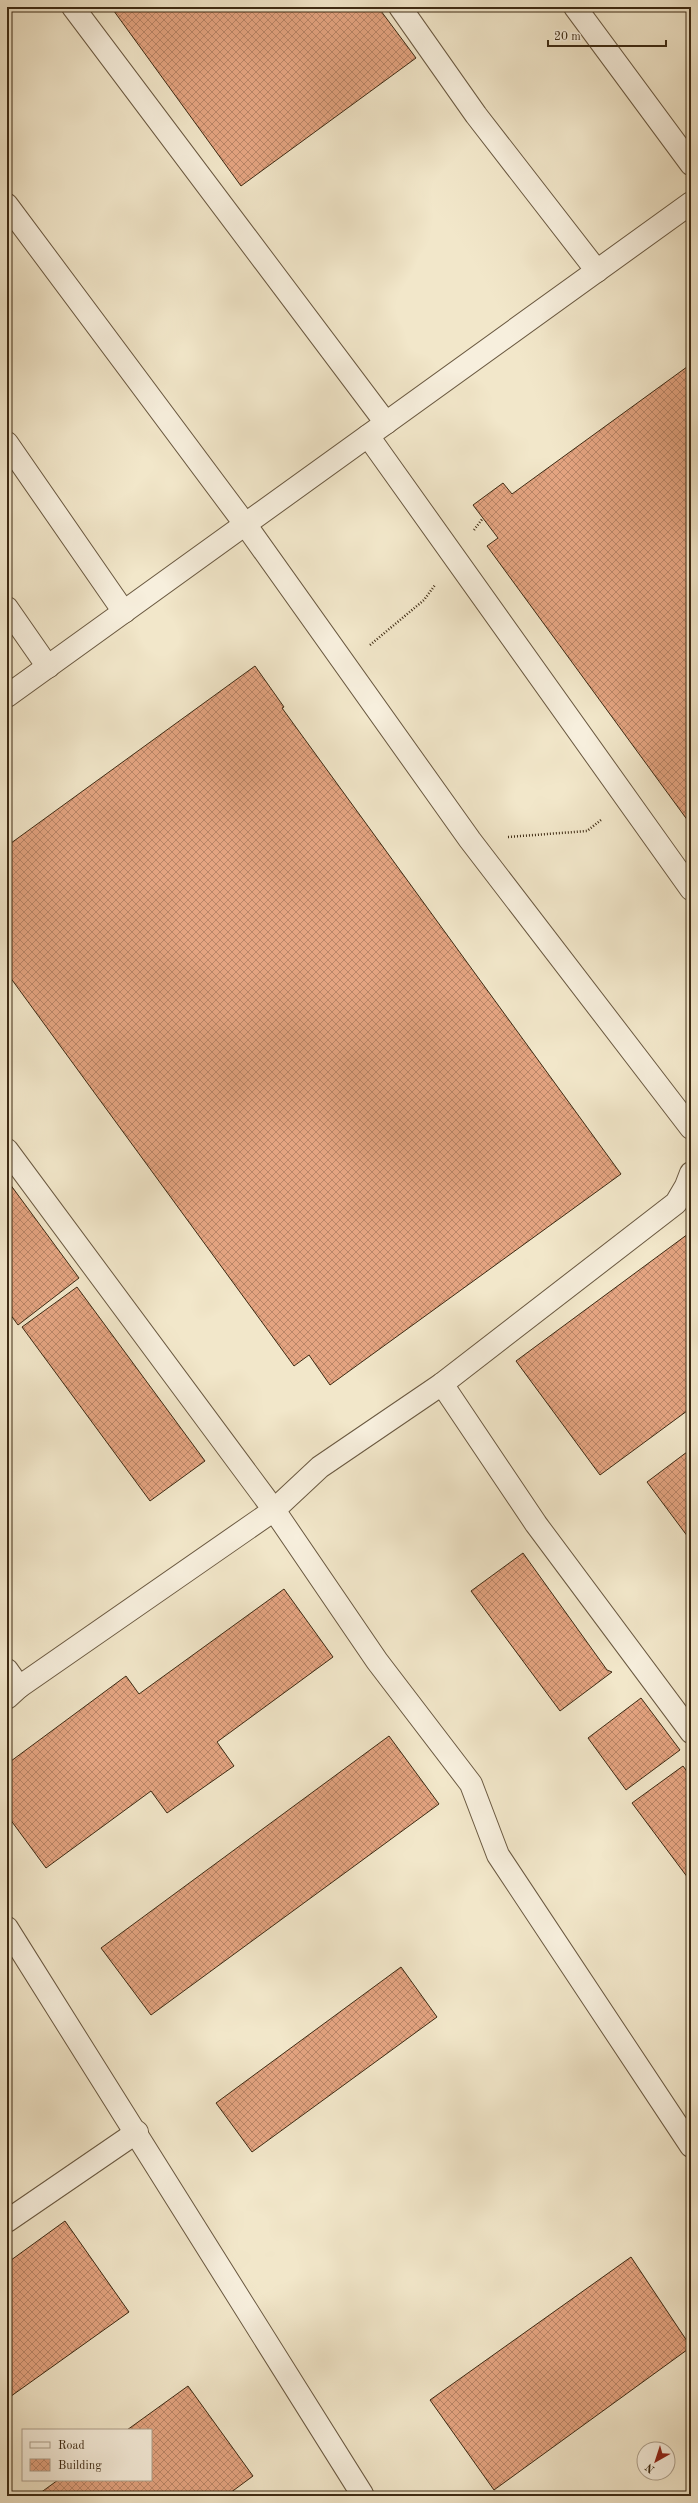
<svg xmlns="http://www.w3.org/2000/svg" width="698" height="2503" font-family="'Old Standard TT',serif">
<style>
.building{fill:url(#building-cross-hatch);stroke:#3d2a13}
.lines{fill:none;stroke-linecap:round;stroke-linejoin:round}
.minor-casing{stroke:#6a5941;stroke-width:24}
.path{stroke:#3d2a13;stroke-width:2.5;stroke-dasharray:1 2;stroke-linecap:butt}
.minor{stroke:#f7efdd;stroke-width:22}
</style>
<defs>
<pattern id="building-cross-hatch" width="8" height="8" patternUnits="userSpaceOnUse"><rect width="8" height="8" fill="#e4a481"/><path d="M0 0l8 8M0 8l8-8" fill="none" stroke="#ba8668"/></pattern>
</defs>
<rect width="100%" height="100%" fill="#f2e7ca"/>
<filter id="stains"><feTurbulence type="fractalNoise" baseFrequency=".005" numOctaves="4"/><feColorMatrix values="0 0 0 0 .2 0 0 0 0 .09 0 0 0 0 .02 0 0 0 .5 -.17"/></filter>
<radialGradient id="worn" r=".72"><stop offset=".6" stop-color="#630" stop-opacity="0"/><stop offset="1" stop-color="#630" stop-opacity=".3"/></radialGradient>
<g class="building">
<path d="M111,7h267l38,51 -175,128z"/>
<path d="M691,364v461l-204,-279 11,-8 -25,-33 30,-22 9,11z"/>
<path d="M255,666l29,41 -2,1 339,466 -291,211 -21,-30 -15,11 -287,-393v-127z"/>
<path d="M7,1180l72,98 -61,47 -11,-15z"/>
<path d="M688,1234l3,4v170l-91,67 -84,-114z"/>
<path d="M77,1287l128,174 -55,40 -128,-174z"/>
<path d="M691,1449v92l-44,-59z"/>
<path d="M523,1553l84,117 5,2 -52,39 -89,-120z"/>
<path d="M284,1589l49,68 -116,85 17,24 -67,47 -16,-22 -105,77 -39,-53v-51l119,-88 13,18z"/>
<path d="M641,1698l39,52 -54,40 -38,-52z"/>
<path d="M389,1736l50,68 -288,211 -50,-67z"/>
<path d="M683,1766l8,11v105l-59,-79z"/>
<path d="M401,1967l36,50 -185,135 -36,-49z"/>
<path d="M65,2221l64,91 -122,87v-136z"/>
<path d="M631,2257l60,90 -197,143 -64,-90z"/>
<path d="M188,2386l65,90 -27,20h-190l22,-16h93v-50h-24z"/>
</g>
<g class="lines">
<g class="minor-casing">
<g id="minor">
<path d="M73,7l313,416"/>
<path d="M400,7l76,108 121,156"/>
<path d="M575,7l116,157"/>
<path d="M7,205l238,319 225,316 221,288"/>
<path d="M368,436l323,453"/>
<path d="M7,443l117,169"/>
<path d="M7,608l41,59"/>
<path d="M7,696l684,-493"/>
<path d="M7,1150l267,360 103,151 94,123 27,71 193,291"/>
<path d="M442,1384l94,140 155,208"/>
<path d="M7,1670l12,17"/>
<path d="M7,1698l12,-11 255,-177 46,-43 122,-83 234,-181 10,-17 5,-13"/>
<path d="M7,1928l355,566"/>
<path d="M7,2221l130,-89"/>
</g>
</g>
<g class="path">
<path d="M474,530l9,-12"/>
<path d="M370,645l54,-45 11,-15"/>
<path d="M508,837l79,-6 14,-11"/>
</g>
<use href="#minor" class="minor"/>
</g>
<rect width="698" height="2503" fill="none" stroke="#f2e7ca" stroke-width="24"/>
<rect x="8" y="8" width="682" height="2487" fill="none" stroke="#3d2a13" stroke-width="2"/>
<rect x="12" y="12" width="674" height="2479" fill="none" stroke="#3d2a13"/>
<rect x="22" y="2429" width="130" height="52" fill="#f7efdd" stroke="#ada08c"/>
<rect x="30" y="2442" width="20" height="6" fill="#f7efdd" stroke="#ada08c"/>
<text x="58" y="2449" font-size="12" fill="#3d2a13">Road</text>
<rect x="30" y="2459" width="20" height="12" fill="url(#building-cross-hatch)" stroke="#ada08c"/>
<text x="58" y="2469" font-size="12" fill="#3d2a13">Building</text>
<g transform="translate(656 2461) rotate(219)"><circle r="19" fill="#f7efdd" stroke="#ada08c"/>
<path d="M0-3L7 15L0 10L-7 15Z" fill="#8f2418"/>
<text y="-6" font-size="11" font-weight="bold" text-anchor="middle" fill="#3d2a13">N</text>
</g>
<path d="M548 40v6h118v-6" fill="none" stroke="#3d2a13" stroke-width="2"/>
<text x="554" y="40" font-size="12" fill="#3d2a13" stroke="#f7efdd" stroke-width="3" paint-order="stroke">20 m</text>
<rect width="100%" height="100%" filter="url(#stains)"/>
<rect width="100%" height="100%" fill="url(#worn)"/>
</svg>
